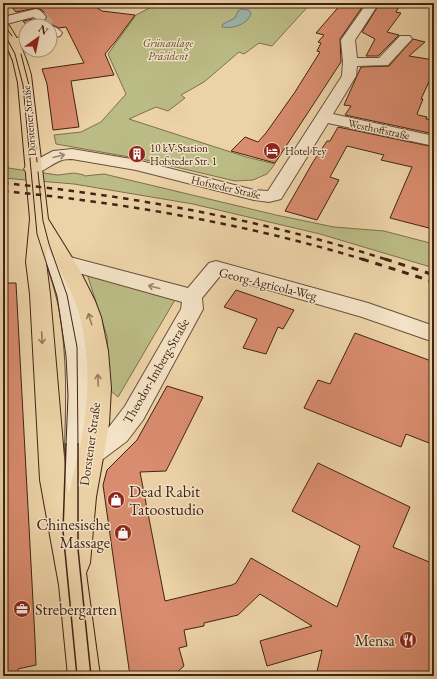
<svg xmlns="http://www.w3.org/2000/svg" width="437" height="679" font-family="'EB Garamond',serif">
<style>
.green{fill:#bbbb85;stroke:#7e704c}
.water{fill:#9bb6b0;stroke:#777c72}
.building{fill:#d98c6f;stroke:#402414}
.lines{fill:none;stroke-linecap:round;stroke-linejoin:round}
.minor-tunnel{stroke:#caaf8a;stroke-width:14;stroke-dasharray:14 7;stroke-linecap:butt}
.minor-casing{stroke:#6b5039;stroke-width:2}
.major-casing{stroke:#402414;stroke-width:2}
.minor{fill:#f3e2c6;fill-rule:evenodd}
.major{fill:#ecd2a7;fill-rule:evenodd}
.tram-far1{stroke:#402414;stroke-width:1}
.tram{stroke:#402414;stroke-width:1.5}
.rail-far1{stroke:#402414;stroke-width:2.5;stroke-dasharray:5.5 5.5;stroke-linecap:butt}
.rail{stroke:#402414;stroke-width:3;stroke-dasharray:7 7;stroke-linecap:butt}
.tree{fill:#9e8766}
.oneway{stroke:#9a836d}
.oneway2{stroke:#967b5e}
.labels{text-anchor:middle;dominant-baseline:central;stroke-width:3;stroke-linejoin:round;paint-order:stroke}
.far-park-label{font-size:11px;font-style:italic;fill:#5f4a30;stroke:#f3e2c6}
.far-street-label{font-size:11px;fill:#402414;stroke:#f3e2c6}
.far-poi-label{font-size:11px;fill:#402414;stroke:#f3e2c6;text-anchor:start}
.street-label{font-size:13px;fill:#402414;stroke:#f3e2c6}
.near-poi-label{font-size:16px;fill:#402414;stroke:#f3e2c6;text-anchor:start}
</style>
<rect width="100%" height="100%" fill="#ecd2a7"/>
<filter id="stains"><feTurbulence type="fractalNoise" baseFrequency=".005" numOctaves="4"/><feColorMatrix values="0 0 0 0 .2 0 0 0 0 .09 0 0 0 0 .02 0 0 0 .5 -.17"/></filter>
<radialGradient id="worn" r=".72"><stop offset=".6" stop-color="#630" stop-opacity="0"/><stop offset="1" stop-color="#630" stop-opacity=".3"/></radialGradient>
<g class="green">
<path d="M159,3h152l-39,43 -13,-3 -15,11 -5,-2 -35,30 -23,13 4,3 -17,13 -12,-4 -27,12 117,38 29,7 -8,10 -14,6 -18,1 -89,-21 -90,-16 -2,-9 27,-3 20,-10 25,-28 -18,-40 28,-39z"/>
<path d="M7,147l1,21 50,7 16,-2 10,2v1l20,-2 172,41 58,12 50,4 50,13v24l-114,-34 -127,-30 -119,-20 -71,-6v-30z"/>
<path d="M87,274l89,24 -58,99 -8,-7 -3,-54z"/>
</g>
<path class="water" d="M241,9l8,1 2,4c-4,11 -19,15 -29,13l1,-3 12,-6 3,-7z"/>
<g class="building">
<path d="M8,3h82l12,8 33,4 -20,27 -10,12 9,21 -43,6 8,46 -26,3 -6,-46 -5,-15 42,-6 -18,-36 -7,1 -9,-4 -2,2h-21l-4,-5 10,-2 7,3 5,-1 2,-5 -5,-6 -6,-2 -20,4z"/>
<path d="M342,3h23l-25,36 1,23 -66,101 -44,-12 14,-14 13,5 8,-9 29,-41 25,-40 -3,-1 4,-8 -3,-1 6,-7 -8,-2z"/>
<path d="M380,3h21l-5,9 5,1 -14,19 12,3 -21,21h-12l9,-17 -13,-7z"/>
<path d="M413,39l12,3 -16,14 25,4v11l-13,28h2l-6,15 1,1 9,2 -1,2 8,1v14l-89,-19 6,-9 -7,-1 17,-38 28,-1z"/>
<path d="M338,127l96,20v70l-5,11 -39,-10 22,-51 -31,-7 3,-5 -37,-9 -17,31 9,3 -22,40 -32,-9 28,-49 14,-21h3z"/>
<path d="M3,283h13l19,356 1,26 -18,4v7h-15z"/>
<path d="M236,290l58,20 -11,19 -5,-2 -12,27 -23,-6 14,-29 -33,-12z"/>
<path d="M355,333l79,29v83l-28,-11 -5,13 -97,-39 14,-28 12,4z"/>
<path d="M167,386l36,11 -37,74 -26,1 25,129 67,-16 4,-2 15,-25 86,49 23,-61 -68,-35 26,-48 92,44 -17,40 41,17v112h-118l6,-26 -55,16 -7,-25 52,-15 -52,-32 -22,21 -34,8v3l-20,4 3,16 -8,2 5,18 -11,10h-43l-27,-191 4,-15 30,-30z"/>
</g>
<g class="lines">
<path class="minor-tunnel" d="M40,17l8,9"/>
<g class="minor-casing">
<g id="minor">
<path d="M367,3h12l-24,37 2,18h22l21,-22h10l2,3 -24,26 -31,1 -1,10 -23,38 101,22v10l-106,-23 -47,76 -12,3 -15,-2 -118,-30 -64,-11c-3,0 -7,0 -10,1 -12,4 -21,16 -35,13l-3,-4 3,-4 26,-14 19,-2 65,11 117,30 14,1 74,-115 1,-14 -2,-22z"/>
<path d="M36,9c5,1 7,4 10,8l-2,3 -4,1 -7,-4 -30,8v-8z"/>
<path d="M50,26c5,0 9,3 12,7l-2,3 -10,2z"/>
<path d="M26,36v8l-13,3 -5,-1 -2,-3 2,-3z"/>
<path d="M46,229l7,2 10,26 3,-1 122,32 21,-25 7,-2 152,42 66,23v16l-72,-25 -142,-41 -18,22 1,11 -60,111 -16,21 -28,21 -9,3v21l-4,8 -9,4 -9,-4 -4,-8c1,-57 6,-116 -4,-173 -4,-27 -15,-52 -23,-78l2,-4zM68,270l114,32 -1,7 -56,97 -16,21 -19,13c0,-58 -1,-115 -22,-170z"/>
</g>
</g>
<g class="major-casing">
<path id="major" d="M3,23l5,1c11,16 18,32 23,51l17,144 31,50 16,32 6,16 7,34 3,37 -2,36 -13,73 -6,66 -4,10 14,103h-32l-9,-91 -19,-105 -10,-186 -4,-32 4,-43 -12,-136 -5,-22 -10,-24zM47,247c10,18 21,36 28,55 14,38 15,81 9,121 -3,25 -11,48 -15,72l-3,-15 -16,-186 -4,-32z"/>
</g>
<use href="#minor" class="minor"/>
<use href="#major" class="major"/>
<g class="tram-far1">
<path d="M3,23l9,13"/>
<path d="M3,31l12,23 8,31 14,149 20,62 9,60 2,40 -2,49"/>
<path d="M21,54l10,39 6,69"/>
<path d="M38,172l5,49 6,23 18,51 10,52 1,98"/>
</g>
<g class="tram">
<path d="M66,444l-3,87 14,145"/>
<path d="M78,444v105l13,127"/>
</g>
<g class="rail-far1">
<path d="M3,183c131,13 260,37 385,77"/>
<path d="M3,191c123,12 244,33 362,69"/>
</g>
<g class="rail">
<path d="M362,259l72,23"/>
<path d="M385,259l49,16"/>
</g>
</g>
<circle class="tree" cx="173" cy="45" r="3.5"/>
<defs><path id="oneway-shaft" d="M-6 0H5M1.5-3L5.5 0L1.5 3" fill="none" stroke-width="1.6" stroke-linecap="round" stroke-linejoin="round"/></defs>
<g class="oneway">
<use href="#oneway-shaft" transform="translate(59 156) rotate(-14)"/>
<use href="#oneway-shaft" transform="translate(154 287) rotate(-165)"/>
</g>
<g class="oneway2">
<use href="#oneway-shaft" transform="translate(90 319) rotate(-107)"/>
<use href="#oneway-shaft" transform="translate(42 338) rotate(87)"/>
<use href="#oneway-shaft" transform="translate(98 380) rotate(-92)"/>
</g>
<defs>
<g id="hotel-disc" transform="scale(0.9)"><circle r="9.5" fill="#8f2418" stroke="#f3e2c6"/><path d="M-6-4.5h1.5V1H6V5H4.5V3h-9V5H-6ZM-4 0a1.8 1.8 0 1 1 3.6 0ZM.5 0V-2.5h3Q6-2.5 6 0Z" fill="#fff"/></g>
<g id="building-disc" transform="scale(0.9)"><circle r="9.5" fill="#8f2418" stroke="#f3e2c6"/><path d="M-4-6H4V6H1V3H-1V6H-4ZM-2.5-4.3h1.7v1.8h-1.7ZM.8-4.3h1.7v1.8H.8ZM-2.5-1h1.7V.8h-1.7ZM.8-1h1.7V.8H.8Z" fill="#fff"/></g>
<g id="shop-disc" transform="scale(0.9)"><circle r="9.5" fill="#8f2418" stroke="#f3e2c6"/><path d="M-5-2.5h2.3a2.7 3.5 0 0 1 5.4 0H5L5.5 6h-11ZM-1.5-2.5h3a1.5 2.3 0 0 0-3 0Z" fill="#fff"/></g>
<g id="office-disc" transform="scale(0.9)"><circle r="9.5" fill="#8f2418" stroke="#f3e2c6"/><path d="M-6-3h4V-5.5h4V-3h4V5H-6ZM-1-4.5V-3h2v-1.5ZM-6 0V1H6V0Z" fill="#fff"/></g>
<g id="restaurant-disc" transform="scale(0.9)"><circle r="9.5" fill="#8f2418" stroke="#f3e2c6"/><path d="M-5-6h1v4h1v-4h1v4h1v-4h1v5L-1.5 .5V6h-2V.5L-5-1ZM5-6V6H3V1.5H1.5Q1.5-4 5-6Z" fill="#fff"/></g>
</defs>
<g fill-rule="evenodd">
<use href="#hotel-disc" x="272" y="151"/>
<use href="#building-disc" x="137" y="154"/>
<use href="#shop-disc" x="116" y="500"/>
<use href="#shop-disc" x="123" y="533"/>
<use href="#office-disc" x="22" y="609"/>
<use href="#restaurant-disc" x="408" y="640"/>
</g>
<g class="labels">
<g class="far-park-label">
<text x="168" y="43">Grünanlage<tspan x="168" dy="13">Präsident</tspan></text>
</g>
<g class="far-street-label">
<text transform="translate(29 121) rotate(-95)">Dorstener Straße</text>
<text transform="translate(379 129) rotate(12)">Westhoffstraße</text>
<text transform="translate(226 187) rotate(13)">Hofsteder Straße</text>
</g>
<g class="far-poi-label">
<text x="150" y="148">10 kV-Station<tspan x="150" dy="13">Hofsteder Str. 1</tspan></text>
<text x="285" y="151">Hotel Fey</text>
</g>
<g class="street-label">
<text transform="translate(268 284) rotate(14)">Georg-Agricola-Weg</text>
<text transform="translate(156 371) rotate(-60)">Theodor-Imberg-Straße</text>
<text transform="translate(90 444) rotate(-82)">Dorstener Straße</text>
</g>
<g class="near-poi-label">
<text x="129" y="491">Dead Rabit<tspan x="129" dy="18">Tatoostudio</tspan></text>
<text x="110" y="524" text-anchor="end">Chinesische<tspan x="110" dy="18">Massage</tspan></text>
<text x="35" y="609">Strebergarten</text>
<text x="395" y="640" text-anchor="end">Mensa</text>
</g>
</g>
<rect width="437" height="679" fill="none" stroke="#ecd2a7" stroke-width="16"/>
<rect x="4" y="4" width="429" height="671" fill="none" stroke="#402414" stroke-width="2"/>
<rect x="8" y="8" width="421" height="663" fill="none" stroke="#402414"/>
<g transform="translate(38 38) rotate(33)"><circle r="19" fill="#f3e2c6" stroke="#ab967f"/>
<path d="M0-3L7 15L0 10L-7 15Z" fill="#8f2418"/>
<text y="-6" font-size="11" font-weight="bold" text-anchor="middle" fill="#402414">N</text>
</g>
<rect width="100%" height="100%" filter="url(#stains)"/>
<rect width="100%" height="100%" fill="url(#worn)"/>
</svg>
